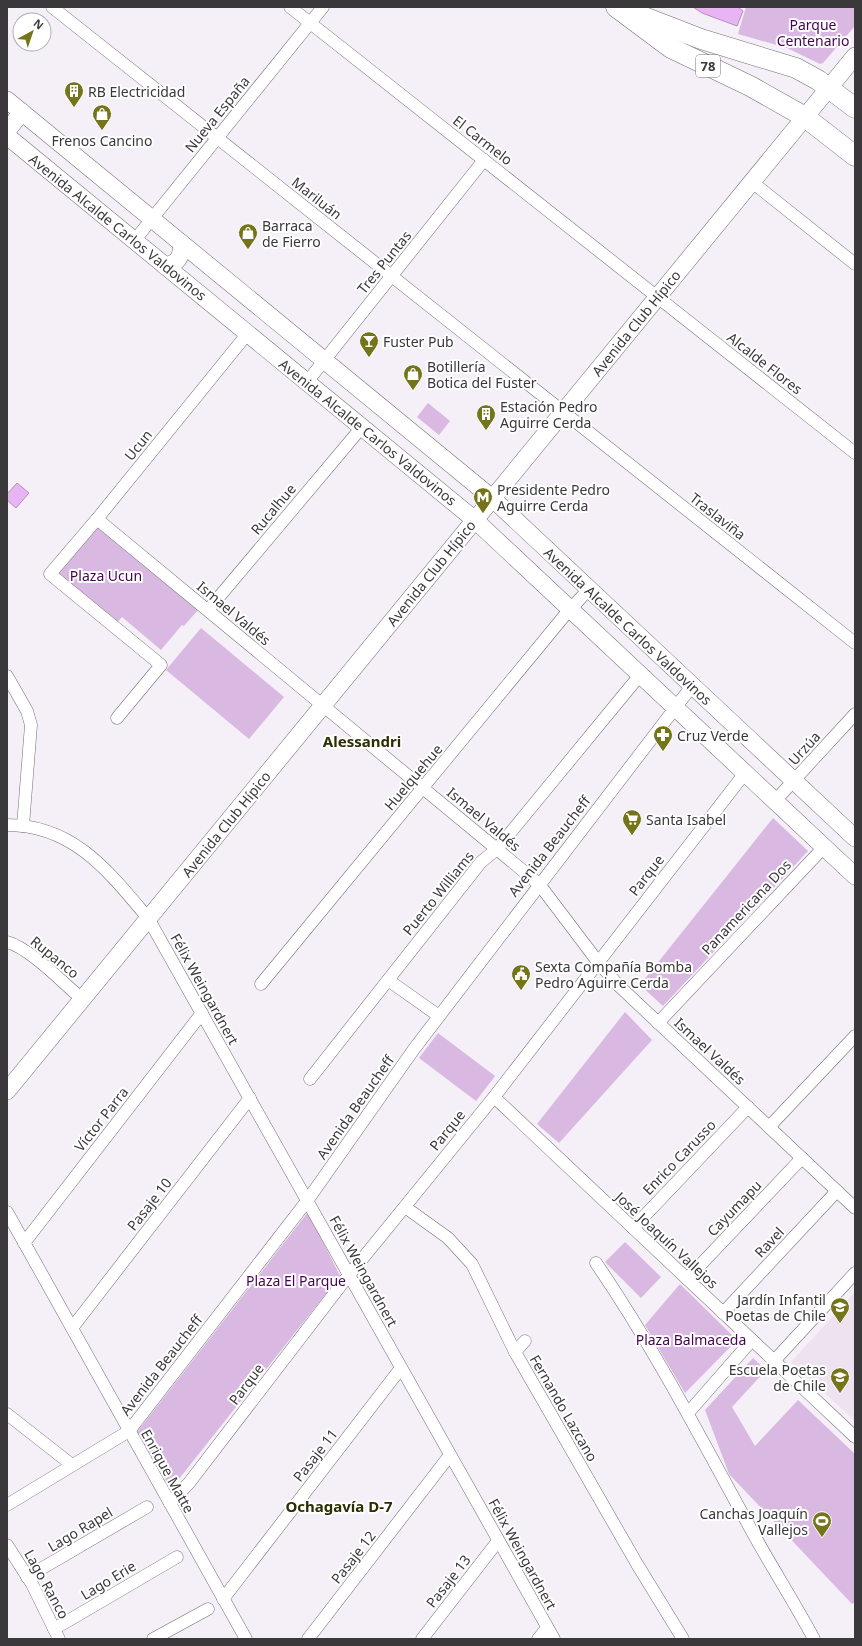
<svg xmlns="http://www.w3.org/2000/svg" width="862" height="1646" font-family="'Noto Sans',sans-serif">
<style>
.built{fill:#eee2f1}
.green{fill:#d9b9e1}
.water{fill:#e8b4f4;stroke:#b48fbc}
.lines{fill:none;stroke-linecap:round;stroke-linejoin:round}
.minor-casing{stroke:#746e75;stroke-width:13}
.secondary-casing{stroke:#746e75;stroke-width:18}
.trunk-casing{stroke:#746e75;stroke-width:21}
.minor{stroke:#fff;stroke-width:12}
.secondary{stroke:#fff;stroke-width:17}
.trunk{stroke:#fff;stroke-width:20}
.labels{text-anchor:middle;dominant-baseline:central;stroke-width:4;stroke-linejoin:round;paint-order:stroke}
.shield{fill:#fff;stroke:#757476;stroke-width:1}
.shield-label{font-size:13px;font-weight:bold;fill:#3a383b}
.park-label{font-size:14px;fill:#460352;stroke:#fff}
.poi-label{font-size:14px;fill:#3a383b;stroke:#fff;text-anchor:start}
.street-label{font-size:14px;fill:#3a383b;stroke:#fff}
.neighbourhood-label{font-size:15px;font-weight:bold;fill:#2d2d02;stroke:#fff}
</style>
<rect width="100%" height="100%" fill="#f5eff7"/>
<path class="built" d="M855,1292v129l-64,-59z"/>
<g class="green">
<path d="M746,7h109v19l-32,37 -3,1 -33,-16 -49,-14z"/>
<path d="M428,403l22,18 -11,14 -22,-18z"/>
<path d="M96,525l102,85 -14,16 -2,-1 -21,25 -39,-33 -7,8 -61,-50z"/>
<path d="M201,628l83,69 -35,42 -83,-69z"/>
<path d="M773,818l35,33 -145,155 -23,-21z"/>
<path d="M625,1012l27,28 -93,103 -22,-19z"/>
<path d="M438,1033l57,43 -19,25 -57,-43z"/>
<path d="M308,1212l32,64 -169,213 -34,-57z"/>
<path d="M625,1242l36,35 -20,21 -36,-36z"/>
<path d="M680,1284l57,56 -52,53 -40,-68z"/>
<path d="M753,1358l13,12 -34,37 23,39 43,-46 57,54v148l-3,2 -123,-130 -24,-64z"/>
</g>
<g class="water">
<path d="M693,7h45l5,4 -6,15 -35,-13z"/>
<path d="M17,483l12,10 -13,15 -9,-8v-6z"/>
</g>
<g class="lines">
<g class="minor-casing">
<g id="minor">
<path d="M52,7l803,636"/>
<path d="M290,7l565,446"/>
<path d="M752,182l103,82"/>
<path d="M134,241l189,-234"/>
<path d="M307,382l177,-222"/>
<path d="M97,519l442,365 59,78 20,23 237,223"/>
<path d="M208,610l154,-183"/>
<path d="M7,676l20,35 4,14 -8,101"/>
<path d="M117,718l44,-53 -111,-91 47,-55 151,-186"/>
<path d="M775,801l80,-87"/>
<path d="M7,825c67,0 102,47 141,93l406,721"/>
<path d="M7,942c23,6 56,41 75,57"/>
<path d="M388,980l51,36"/>
<path d="M261,984l304,-369 24,-26"/>
<path d="M658,1023l166,-176"/>
<path d="M310,1079l171,-217 16,-13 143,-174"/>
<path d="M494,1097l361,340"/>
<path d="M769,1127l86,-91"/>
<path d="M405,1207l43,31 24,26 43,88 34,59 88,153 46,75"/>
<path d="M7,1212l239,427"/>
<path d="M633,1228l115,-121"/>
<path d="M24,1243l178,-230"/>
<path d="M596,1263c57,83 103,172 152,261 21,39 45,76 66,115"/>
<path d="M687,1279l115,-121"/>
<path d="M723,1313l114,-122"/>
<path d="M72,1328l178,-230"/>
<path d="M515,1352l10,-11"/>
<path d="M774,1361l81,-88"/>
<path d="M688,1413l64,-73"/>
<path d="M7,1414l65,51"/>
<path d="M170,1503l19,-20 152,-198 153,-188 251,-324"/>
<path d="M7,1505l122,-74 178,-230 107,-152 278,-363"/>
<path d="M7,1545l25,39 27,55"/>
<path d="M27,1577l120,-70"/>
<path d="M223,1599l178,-231"/>
<path d="M54,1629l123,-72"/>
<path d="M153,1639l55,-30"/>
<path d="M308,1639l142,-184"/>
<path d="M422,1639l76,-98"/>
<path d="M538,1639l9,-11"/>
</g>
</g>
<g class="secondary-casing">
<g id="secondary">
<path d="M7,100l485,398 363,340"/>
<path d="M7,131l15,-19"/>
<path d="M7,136l468,384 380,356"/>
<path d="M165,266c14,-3 16,-9 17,-22"/>
<path d="M7,1091l848,-1035"/>
</g>
</g>
<g class="trunk-casing">
<g id="trunk">
<path d="M616,7l55,41 79,38 55,31 50,39"/>
<path d="M634,13l67,26 95,29 22,12 37,28"/>
</g>
</g>
<use href="#minor" class="minor"/>
<use href="#secondary" class="secondary"/>
<use href="#trunk" class="trunk"/>
</g>
<defs>
<g id="building-pin" transform="scale(1)"><path d="M0 17L-7.5 6A9.5 9.5 0 1 1 7.5 6Z" fill="#74741a" stroke="#fff"/><path d="M-4-6H4V6H1V3H-1V6H-4ZM-2.5-4.3h1.7v1.8h-1.7ZM.8-4.3h1.7v1.8H.8ZM-2.5-1h1.7V.8h-1.7ZM.8-1h1.7V.8H.8Z" fill="#fff"/></g>
<g id="shop-pin" transform="scale(1)"><path d="M0 17L-7.5 6A9.5 9.5 0 1 1 7.5 6Z" fill="#74741a" stroke="#fff"/><path d="M-5-2.5h2.3a2.7 3.5 0 0 1 5.4 0H5L5.5 6h-11ZM-1.5-2.5h3a1.5 2.3 0 0 0-3 0Z" fill="#fff"/></g>
<g id="bar-pin" transform="scale(1)"><path d="M0 17L-7.5 6A9.5 9.5 0 1 1 7.5 6Z" fill="#74741a" stroke="#fff"/><path d="M-6-5H6L.8 .8V4.5H3.5V6h-7V4.5H-.8V.8Z" fill="#fff"/></g>
<g id="metro-pin" transform="scale(1)"><path d="M0 17L-7.5 6A9.5 9.5 0 1 1 7.5 6Z" fill="#74741a" stroke="#fff"/><path d="M-5.5 5V-5H-3L0 0L3-5H5.5V5H3V-.5L0 4L-3-.5V5Z" fill="#fff"/></g>
<g id="pharmacy-pin" transform="scale(1)"><path d="M0 17L-7.5 6A9.5 9.5 0 1 1 7.5 6Z" fill="#74741a" stroke="#fff"/><path d="M-2-6h4v4h4v4h-4v4h-4v-4h-4v-4h4Z" fill="#fff"/></g>
<g id="supermarket-pin" transform="scale(1)"><path d="M0 17L-7.5 6A9.5 9.5 0 1 1 7.5 6Z" fill="#74741a" stroke="#fff"/><path d="M-6-5.5h2.5l.6 2H6L4.5 2H-2.5L-4.4-4H-6ZM-1.5 3.2a1.3 1.3 0 1 0 .1 0ZM3 3.2a1.3 1.3 0 1 0 .1 0Z" fill="#fff"/></g>
<g id="civic-pin" transform="scale(1)"><path d="M0 17L-7.5 6A9.5 9.5 0 1 1 7.5 6Z" fill="#74741a" stroke="#fff"/><path d="M-.6-6.5H3V-4.5H.6V-3L4-1V1h2V6H-6V1h2V-1L-.6-3ZM-1.2 2.5V6h2.4V2.5Z" fill="#fff"/></g>
<g id="school-pin" transform="scale(1)"><path d="M0 17L-7.5 6A9.5 9.5 0 1 1 7.5 6Z" fill="#74741a" stroke="#fff"/><path d="M0-5L7-2L0 1L-7-2ZM-4 1L0 2.5L4 1V4Q0 6-4 4Z" fill="#fff"/></g>
<g id="stadium-pin" transform="scale(1)"><path d="M0 17L-7.5 6A9.5 9.5 0 1 1 7.5 6Z" fill="#74741a" stroke="#fff"/><path d="M0-5a6.5 5 0 1 0 0 10a6.5 5 0 1 0 0-10ZM-3.5-1.8h7v3.6h-7Z" fill="#fff"/></g>
</defs>
<g fill-rule="evenodd">
<use href="#building-pin" x="74" y="91"/>
<use href="#shop-pin" x="102" y="114"/>
<use href="#shop-pin" x="248" y="233"/>
<use href="#bar-pin" x="369" y="341"/>
<use href="#shop-pin" x="413" y="374"/>
<use href="#building-pin" x="486" y="414"/>
<use href="#metro-pin" x="483" y="497"/>
<use href="#pharmacy-pin" x="663" y="735"/>
<use href="#supermarket-pin" x="632" y="819"/>
<use href="#civic-pin" x="521" y="974"/>
<use href="#school-pin" x="840" y="1307"/>
<use href="#school-pin" x="840" y="1377"/>
<use href="#stadium-pin" x="822" y="1521"/>
</g>
<g class="labels">
<rect class="shield" x="696" y="55" width="24" height="22" rx="3"/>
<g class="shield-label">
<text x="708" y="66">78</text>
</g>
<g class="park-label">
<text x="813" y="24">Parque<tspan x="813" dy="16">Centenario</tspan></text>
<text x="106" y="575">Plaza Ucun</text>
<text x="296" y="1280">Plaza El Parque</text>
<text x="691" y="1339">Plaza Balmaceda</text>
</g>
<g class="poi-label">
<text x="88" y="91">RB Electricidad</text>
<text x="102" y="140" text-anchor="middle">Frenos Cancino</text>
<text x="262" y="225">Barraca<tspan x="262" dy="16">de Fierro</tspan></text>
<text x="383" y="341">Fuster Pub</text>
<text x="427" y="366">Botillería<tspan x="427" dy="16">Botica del Fuster</tspan></text>
<text x="500" y="406">Estación Pedro<tspan x="500" dy="16">Aguirre Cerda</tspan></text>
<text x="497" y="489">Presidente Pedro<tspan x="497" dy="16">Aguirre Cerda</tspan></text>
<text x="677" y="735">Cruz Verde</text>
<text x="646" y="819">Santa Isabel</text>
<text x="535" y="966">Sexta Compañía Bomba<tspan x="535" dy="16">Pedro Aguirre Cerda</tspan></text>
<text x="826" y="1299" text-anchor="end">Jardín Infantil<tspan x="826" dy="16">Poetas de Chile</tspan></text>
<text x="826" y="1369" text-anchor="end">Escuela Poetas<tspan x="826" dy="16">de Chile</tspan></text>
<text x="808" y="1513" text-anchor="end">Canchas Joaquín<tspan x="808" dy="16">Vallejos</tspan></text>
</g>
<g class="street-label">
<text transform="translate(217 114) rotate(-51)">Nueva España</text>
<text transform="translate(483 140) rotate(38)">El Carmelo</text>
<text transform="translate(317 198) rotate(38)">Mariluán</text>
<text transform="translate(118 227) rotate(39)">Avenida Alcalde Carlos Valdovinos</text>
<text transform="translate(384 262) rotate(-51)">Tres Puntas</text>
<text transform="translate(636 323) rotate(-51)">Avenida Club Hípico</text>
<text transform="translate(765 363) rotate(38)">Alcalde Flores</text>
<text transform="translate(368 432) rotate(39)">Avenida Alcalde Carlos Valdovinos</text>
<text transform="translate(138 445) rotate(-51)">Ucun</text>
<text transform="translate(273 509) rotate(-50)">Rucalhue</text>
<text transform="translate(718 516) rotate(38)">Traslaviña</text>
<text transform="translate(431 573) rotate(-51)">Avenida Club Hípico</text>
<text transform="translate(234 613) rotate(40)">Ismael Valdés</text>
<text transform="translate(628 626) rotate(43)">Avenida Alcalde Carlos Valdovinos</text>
<text transform="translate(804 748) rotate(-48)">Urzúa</text>
<text transform="translate(413 777) rotate(-50)">Huelquehue</text>
<text transform="translate(484 819) rotate(40)">Ismael Valdés</text>
<text transform="translate(226 824) rotate(-51)">Avenida Club Hípico</text>
<text transform="translate(549 846) rotate(-52)">Avenida Beaucheff</text>
<text transform="translate(646 875) rotate(-52)">Parque</text>
<text transform="translate(438 893) rotate(-51)">Puerto Williams</text>
<text transform="translate(746 907) rotate(-47)">Panamericana Dos</text>
<text transform="translate(55 957) rotate(39)">Rupanco</text>
<text transform="translate(205 989) rotate(61)">Félix Weingardnert</text>
<text transform="translate(710 1051) rotate(43)">Ismael Valdés</text>
<text transform="translate(355 1107) rotate(-55)">Avenida Beaucheff</text>
<text transform="translate(101 1119) rotate(-52)">Víctor Parra</text>
<text transform="translate(447 1130) rotate(-51)">Parque</text>
<text transform="translate(679 1157) rotate(-46)">Enrico Carusso</text>
<text transform="translate(149 1204) rotate(-52)">Pasaje 10</text>
<text transform="translate(734 1208) rotate(-46)">Cayumapu</text>
<text transform="translate(667 1240) rotate(43)">José Joaquín Vallejos</text>
<text transform="translate(769 1242) rotate(-47)">Ravel</text>
<text transform="translate(364 1271) rotate(61)">Félix Weingardnert</text>
<text transform="translate(161 1365) rotate(-52)">Avenida Beaucheff</text>
<text transform="translate(246 1384) rotate(-53)">Parque</text>
<text transform="translate(564 1408) rotate(60)">Fernando Lazcano</text>
<text transform="translate(315 1455) rotate(-52)">Pasaje 11</text>
<text transform="translate(168 1471) rotate(61)">Enrique Matte</text>
<text transform="translate(80 1529) rotate(-31)">Lago Rapel</text>
<text transform="translate(523 1554) rotate(61)">Félix Weingardnert</text>
<text transform="translate(353 1557) rotate(-52)">Pasaje 12</text>
<text transform="translate(108 1580) rotate(-31)">Lago Erie</text>
<text transform="translate(448 1581) rotate(-52)">Pasaje 13</text>
<text transform="translate(47 1584) rotate(61)">Lago Ranco</text>
</g>
<g class="neighbourhood-label">
<text x="362" y="741">Alessandri</text>
<text x="339" y="1506">Ochagavía D-7</text>
</g>
</g>
<rect width="862" height="1646" fill="none" stroke="#3a383b" stroke-width="16"/>
<g transform="translate(32 32) rotate(40)"><circle r="19" fill="#ffffff" stroke="#b0afb1"/>
<path d="M0-3L7 15L0 10L-7 15Z" fill="#74741a"/>
<text y="-6" font-size="11" font-weight="bold" text-anchor="middle" fill="#3a383b">N</text>
</g>
</svg>
